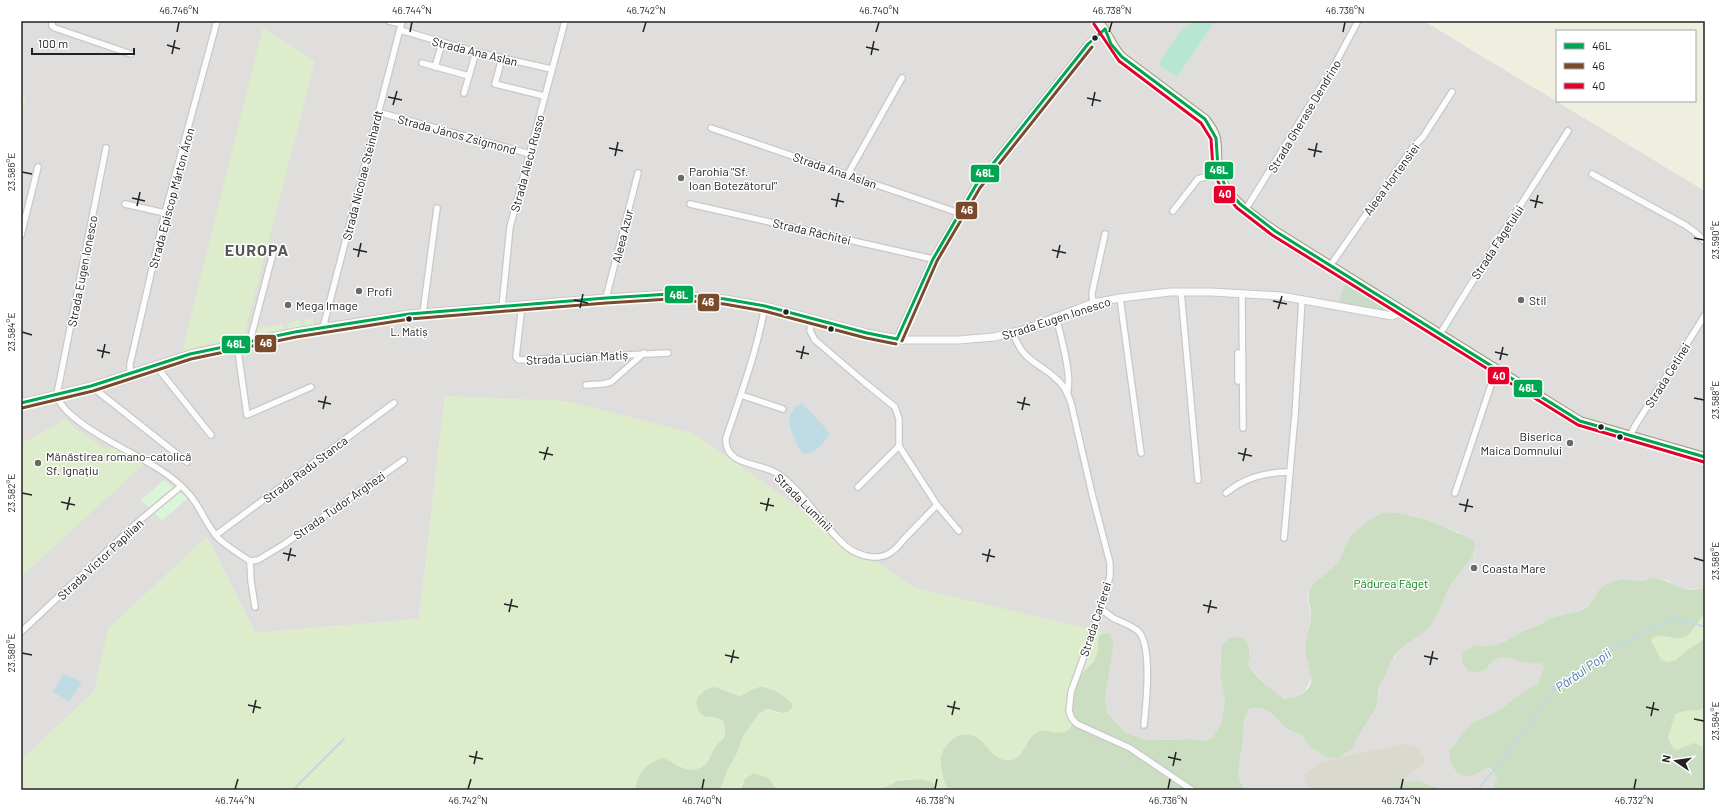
<svg xmlns="http://www.w3.org/2000/svg" width="1726" height="811" font-family="Barlow,sans-serif">
<style>
.residential{fill:#dfdedc}
.construction{fill:#d9d9cd}
.farmland{fill:#efefdf;fill-rule:evenodd}
.grass{fill:#ddeccb}
.forest{fill:#cbdec1}
.cemetery{fill:#cadbca}
.park{fill:#daf5da}
.pitch{fill:#b7e6d2}
.parking{fill:#e0dfde}
.water{fill:#bfdbe3}
.lines{fill:none;stroke-linecap:round;stroke-linejoin:round}
.stream{stroke:#bfdbe3;stroke-width:2}
.minor-casing{stroke:#c9c8c7;stroke-width:8}
.tertiary-casing{stroke:#c9c8c7;stroke-width:9}
.secondary-casing{stroke:#999a82;stroke-width:10}
.minor{stroke:#fdfcfc;stroke-width:5.5}
.tertiary{stroke:#fdfcfc;stroke-width:7}
.secondary{stroke:#f4f4ed;stroke-width:8}
.bus-1-casing{stroke:#fff;stroke-width:6}
.bus-2-casing{stroke:#fff;stroke-width:6}
.bus-3-casing{stroke:#fff;stroke-width:6}
.bus-1{stroke:#00a651;stroke-width:3}
.bus-2{stroke:#7a4b2a;stroke-width:3}
.bus-3{stroke:#e4002b;stroke-width:3}
.ticks{fill:none;stroke:#222;stroke-width:1.5}
.bus-dot{fill:#222;stroke:#fff;stroke-width:1.5}
.poi-dot{fill:#6a6968;stroke:#fff;stroke-width:1.5}
.labels{text-anchor:middle;dominant-baseline:central;stroke-width:3;stroke-linejoin:round;paint-order:stroke}
.bus-label{font-size:11px;fill:#222;stroke:#fff}
.street-label{font-size:12px;fill:#222;stroke:#fff}
.poi-label{font-size:12px;fill:#222;stroke:#fff;text-anchor:start}
.park-label{font-size:12px;fill:#0c8416;stroke:#fff}
.water-label{font-size:13px;font-style:italic;fill:#4a7aab;stroke:#fff}
.district-label{font-size:16px;font-weight:bold;letter-spacing:1px;fill:#555;stroke:#fff}
.line-badge{stroke:#fff;stroke-width:1.5}
.badge-label{font-size:11px;text-anchor:middle;font-weight:bold;fill:#fff}
.neatline{fill:none;stroke:#222;stroke-width:1.5}
.ticks-label{font-size:10px;text-anchor:middle;fill:#222}
</style>
<rect width="100%" height="100%" fill="#f0eeeb"/>
<path class="residential" d="M21,21h1403l281,170v397l-20,1 -10,-3 -8,-6 -15,-2 -10,3 -21,-2 -14,5 -10,9 -8,13 -9,5 -30,7 -8,6 -19,7 -17,10 -15,5 -10,-1 15,14 10,-3 20,7 10,-1 6,2 2,5 -3,10 -7,7 -13,7 -20,16 -29,14 -12,16 23,30 5,-1 8,7 1,5 -5,10h-53l-6,-4 -15,-4h-15l-14,8h-143l-6,-9 -2,-10 5,-31 1,-21 4,-9 5,-2 10,1 9,5 15,15 14,6 9,12 18,11h10l9,-5 26,-40 4,-9 4,-21 11,-23 15,-16 18,-12 15,-23 10,-24 23,-29 2,-5 -15,-18 -29,-12 -32,-8 -15,-1 -9,5 -20,15 -6,8 -11,23 -27,23 -2,5 -2,6 4,20 -6,35 6,15v11l-6,13 -13,7h-5l-10,-3 -8,-7 -21,-23 2,-16 -2,-5 -28,18 1,16 4,25 -4,20 -8,14 -9,4 -30,-2 -14,1 -15,-1 -20,-7 -18,-19 -2,-15 9,-54 -4,-10 -196,-46 -222,-155 -247,-37 -26,223 -164,14 -48,-96 -98,91 -15,64 -73,68z"/>
<path class="construction" d="M1405,744l9,1 11,13 -3,6 -23,20 -10,6h-81l-3,-15 13,-11 25,-8 46,-8z"/>
<path class="farmland" d="M1424,21h281v170zM1557,31h138v70h-138z"/>
<g class="grass">
<path d="M263,28l52,33 -71,275 -48,11 -14,6z"/>
<path d="M21,94l5,1 -5,24z"/>
<path d="M313,318l1,7 -9,1 -1,-6z"/>
<path d="M300,320l1,7 -13,2 -1,-6z"/>
<path d="M283,324v6l-26,4 1,-6z"/>
<path d="M445,396l122,5 125,32 222,155 193,45c-13,3 -7,13 -10,23 -2,6 -10,10 -14,16 -3,5 -10,22 -11,28 -1,10 5,21 -4,29 -7,7 -23,4 -33,4 -7,9 -12,25 -24,27 -24,5 -27,-32 -53,-22 -4,1 -7,2 -10,6 -5,6 -8,12 -7,20 0,9 2,18 8,26h-12l-2,-5 -13,-6 -20,1 -10,3 -13,7h-101c-5,-9 -14,-15 -24,-16l-12,9 -2,7h-20l7,-19 10,-18 2,-10 20,-30 8,-4 14,5 2,-18 -14,-7 -10,-2 -20,9 -24,-9 -7,30 10,2 5,3c5,13 0,14 -7,24 -3,4 -4,10 -7,14 -13,20 -31,3 -46,-2 -19,6 -24,14 -28,32h-614v-30l73,-68 15,-64 98,-91 48,96 164,-14z"/>
<path d="M66,419l10,10 31,21 5,-5 32,19 -123,113v-133z"/>
<path d="M1705,615v24l-15,9 -14,12 -10,2c-7,-4 -16,-15 -15,-23 9,-8 21,1 32,-2 11,-3 13,-16 22,-22z"/>
<path d="M1705,708v40c-17,-8 -16,3 -30,2l-7,-12 7,-23c9,-7 20,-2 30,-7z"/>
</g>
<g class="forest">
<path d="M1384,512l15,1 32,8 38,17 4,3 2,5 -2,10 -23,29 -10,24 -8,14 -7,9 -18,12 -12,11 -5,9 -11,24 -2,16 -4,9 -12,18 -10,19 -13,8h-10l-18,-11 -9,-12 -14,-6 -15,-15 -9,-5 -10,-1 -5,2 -4,9 -1,21 -5,31 2,10 6,9h-297c-6,-7 -7,-17 -8,-26 -1,-9 2,-15 8,-21 7,-9 21,-11 30,-4 10,8 15,23 31,21 15,-2 15,-20 26,-27 9,-6 18,2 27,-1 17,-5 7,-25 10,-37 2,-11 6,-19 13,-26 4,-4 8,-7 10,-12 5,-8 -4,-28 14,-23l4,10 -9,54 2,15 18,19 19,7 16,1 29,-1 15,2 9,-4 8,-14 4,-20 -5,-30 2,-25 2,-5 7,-6c20,-1 20,12 17,28 6,9 26,29 36,33 5,1 10,-1 15,-3 23,-10 7,-30 6,-46 0,-10 5,-20 6,-30 1,-13 -6,-19 0,-33l27,-23 13,-28 20,-16z"/>
<path d="M1652,578c13,0 21,8 34,11 6,2 12,-1 19,-1v27c-8,5 -10,14 -17,20 -10,8 -24,-2 -35,2l-2,4 10,18 7,3 8,-2 14,-12 15,-9v69c-10,5 -21,0 -30,7l-7,23 5,10 4,2 17,-7 11,5v42h-213l5,-10 -4,-10 -5,-2c-6,1 -11,6 -17,8 -14,4 -22,-14 -22,-25l23,-28 29,-14 20,-16 17,-10 6,-14 -2,-5c-6,-2 -10,-1 -16,-1 -10,-1 -17,-9 -27,-5 -13,4 -9,17 -30,13l-7,-8 1,-11 13,-7 15,1 15,-5 17,-10 19,-7 8,-6 30,-7 9,-5 10,-16 8,-6 14,-5 21,2z"/>
<path d="M715,687l24,9c7,-2 14,-8 21,-9 9,-1 30,11 33,19 -6,12 -16,5 -26,3l-8,4 -17,25 -5,15 -10,18 -7,19h-85c4,-18 9,-26 28,-32 12,4 20,14 34,11 12,-3 13,-14 19,-23 2,-3 6,-6 8,-9 2,-3 1,-12 -1,-15 -8,-10 -22,4 -27,-20 3,-9 10,-13 19,-15z"/>
<path d="M754,773l14,5 10,12h-38l5,-11z"/>
<path d="M922,779l10,3 5,8h-58l18,-9z"/>
<path d="M1418,781l15,5 6,4h-50l14,-8z"/>
</g>
<path class="cemetery" d="M1345,283l43,25 -3,5 -46,-11z"/>
<path class="park" d="M164,480l24,18 -26,23 -21,-21z"/>
<path class="pitch" d="M1192,21h23l-38,56 -19,-13 25,-37 3,2z"/>
<g class="parking">
<path d="M407,21h93l-8,29 -87,-23z"/>
<path d="M1543,267l35,22 -10,16 -35,-22z"/>
<path d="M352,299l10,2 -3,16 -10,1z"/>
<path d="M335,302l8,1 -4,17h-8z"/>
<path d="M1513,308l12,7 -28,46 -28,-18 14,-24 17,10z"/>
<path d="M164,322l6,2 -6,22 8,2 10,-3 -1,8 -32,12 1,-9 7,-5z"/>
<path d="M137,355l9,1 -3,11 -6,2 -2,-4z"/>
</g>
<g class="water">
<path d="M800,404h3l26,28c0,10 -16,21 -25,22 -6,-2 -15,-27 -15,-35 1,-6 5,-12 11,-15z"/>
<path d="M63,674l19,8 -13,19 -16,-9z"/>
</g>
<g class="lines">
<g class="stream">
<path d="M293,790l51,-51"/>
<path d="M1478,790l52,-67 26,-37 45,-32 73,-37 31,10"/>
</g>
<g class="minor-casing">
<g id="minor">
<path d="M52,21v5l3,2 76,26"/>
<path d="M389,21l12,3"/>
<path d="M400,30l76,22 75,17"/>
<path d="M502,58l-7,26 49,12"/>
<path d="M422,63l47,13"/>
<path d="M435,67l7,-24"/>
<path d="M464,93l12,-41"/>
<path d="M385,114l145,40"/>
<path d="M711,128l248,85"/>
<path d="M106,148l-49,246c2,25 75,58 97,72 15,9 31,21 41,36 8,12 13,25 23,36 10,9 21,16 32,23l8,-1 25,-15 121,-85"/>
<path d="M848,174l54,-96"/>
<path d="M1592,174l93,51 10,7 10,10"/>
<path d="M125,204l40,9"/>
<path d="M690,204l243,55"/>
<path d="M1246,209l89,-145 23,-43"/>
<path d="M1173,211l25,-32 21,-6"/>
<path d="M21,235l17,-68"/>
<path d="M1330,266l83,-119 10,-10 29,-45"/>
<path d="M1181,292l17,188"/>
<path d="M1242,294l1,134"/>
<path d="M606,298l32,-125"/>
<path d="M1120,298l21,155"/>
<path d="M1093,303l-1,-10 13,-59"/>
<path d="M522,305l-6,52 3,3 149,-7"/>
<path d="M765,306c-8,45 -24,88 -39,132 -2,29 35,24 52,36 27,19 44,52 69,73 12,9 30,14 43,6 6,-4 11,-10 15,-15 11,-11 21,-22 32,-33l-38,-59v-27l-4,-12 -31,-25 -49,-42 -5,-9 2,-13"/>
<path d="M502,307l8,-80 55,-206"/>
<path d="M423,313l14,-105"/>
<path d="M1056,316c4,18 17,61 11,77"/>
<path d="M323,328l79,-307"/>
<path d="M1013,333c11,33 32,30 50,53 4,5 6,11 8,17l21,91 18,69v13l-9,33 -30,83 -2,19 3,8 5,5 53,24 62,42"/>
<path d="M1440,334l62,-100 66,-103"/>
<path d="M897,339l36,-80 43,-74 112,-141 17,-15"/>
<path d="M250,341l23,-88"/>
<path d="M237,344l10,71 64,-28"/>
<path d="M156,366l55,69"/>
<path d="M130,375v-11l35,-151 52,-192"/>
<path d="M1238,381v-28"/>
<path d="M586,385l17,-1 8,-2 33,-29"/>
<path d="M91,386l96,76"/>
<path d="M741,395l42,14"/>
<path d="M1630,436l5,-10 70,-111"/>
<path d="M858,487l41,-41"/>
<path d="M1226,493c19,-16 40,-21 64,-21"/>
<path d="M1455,493l41,-123"/>
<path d="M937,505l22,26"/>
<path d="M216,535l178,-132"/>
<path d="M1284,538l11,-123 7,-116"/>
<path d="M250,561l1,20 4,26"/>
<path d="M1101,609c4,3 8,6 12,9 8,4 18,7 25,13 15,14 8,74 6,94"/>
<path d="M21,632l117,-110 43,-36"/>
</g>
</g>
<g class="tertiary-casing">
<path id="tertiary" d="M21,403l70,-17 99,-32 105,-22 114,-18 197,-16 64,-4 55,5 40,7 102,27 37,7h54l36,-3 29,-7 70,-27 27,-5 50,-6h41l70,4 111,20 7,-3 3,-3"/>
</g>
<g class="secondary-casing">
<path id="secondary" d="M1098,21c10,11 13,25 24,36l83,62c17,21 10,26 13,49 5,29 35,47 57,63l305,190 125,36"/>
</g>
<use href="#minor" class="minor"/>
<use href="#tertiary" class="tertiary"/>
<use href="#secondary" class="secondary"/>
<g class="bus-1-casing">
<g id="bus-1">
<path d="M1105,29l6,15 11,13 83,62 11,19 2,30 8,20 14,16 35,27 305,190 125,36"/>
<path d="M897,339l36,-80 43,-74 112,-141 17,-15"/>
<path d="M21,403l70,-17 99,-32 105,-22 114,-18 197,-16 64,-4 55,5 40,7 102,27 30,6"/>
</g>
</g>
<g class="bus-2-casing">
<g id="bus-2">
<path d="M902,341l35,-80 43,-73 112,-141"/>
<path d="M22,408l71,-17 98,-32 105,-22 114,-18 196,-16 64,-4 54,5 40,7 102,27 30,6"/>
</g>
</g>
<g class="bus-3-casing">
<path id="bus-3" d="M1094,24l25,37 82,62 10,16 2,30 9,22 15,17 35,27 306,190 126,37"/>
</g>
<use href="#bus-1" class="bus-1"/>
<use href="#bus-2" class="bus-2"/>
<use href="#bus-3" class="bus-3"/>
</g>
<path class="ticks" d="M177,32l2,-10M410,32l2,-10M643,32l3,-10M876,32l3,-10M1109,32l3,-10M1343,32l2,-10M167,45l13,4M866,47l13,3M172,54l3,-14M871,55l3,-14M388,97l14,3M1087,98l14,3M393,105l4,-14M1092,106l3,-14M609,148l14,3M1308,149l14,3M615,156l3,-14M1314,157l3,-14M22,172l10,2M132,198l13,3M831,199l13,3M1530,200l13,3M137,206l3,-14M836,207l3,-14M1535,208l3,-13M1694,238l10,2M353,249l14,3M1052,250l14,3M358,257l3,-14M1057,258l3,-13M574,300l14,3M1273,301l14,3M580,308l3,-14M1278,309l4,-13M22,332l10,3M97,350l13,3M796,351l13,3M1495,352l13,3M102,358l3,-14M801,359l3,-13M1500,360l3,-13M1694,398l10,2M318,401l13,3M1017,402l13,3M323,409l3,-13M1022,410l3,-13M539,452l14,3M1238,453l14,3M544,460l4,-13M1243,461l3,-13M22,493l10,2M61,502l14,3M760,503l14,3M1459,504l14,3M67,510l3,-13M766,511l3,-13M1465,512l3,-13M283,553l13,3M982,554l13,3M1694,558l10,3M288,561l3,-13M987,562l3,-13M504,604l14,3M1203,605l14,3M509,612l3,-13M1208,613l3,-13M22,653l10,2M725,655l14,3M1424,656l14,3M731,663l3,-13M1430,665l3,-14M248,705l13,3M947,706l13,3M1646,707l13,3M253,713l3,-13M952,715l3,-14M1651,716l3,-14M1694,719l10,2M469,756l14,3M1168,757l13,3M474,764l3,-13M1173,766l3,-14M235,789l3,-10M468,789l3,-10M702,789l2,-10M935,789l2,-10M1168,789l2,-10M1401,789l2,-10M1634,789l2,-10"/>
<g class="bus-dot">
<circle cx="1095" cy="38" r="3.5"/>
<circle cx="786" cy="312" r="3.5"/>
<circle cx="409" cy="319" r="3.5"/>
<circle cx="831" cy="329" r="3.5"/>
<circle cx="1601" cy="427" r="3.5"/>
<circle cx="1620" cy="437" r="3.5"/>
</g>
<g class="poi-dot">
<circle cx="681" cy="178" r="4"/>
<circle cx="359" cy="291" r="4"/>
<circle cx="1521" cy="300" r="4"/>
<circle cx="288" cy="305" r="4"/>
<circle cx="1570" cy="443" r="4"/>
<circle cx="38" cy="463" r="4"/>
<circle cx="1474" cy="568" r="4"/>
</g>
<g class="labels">
<g class="bus-label">
<text x="409" y="331">L. Matiș</text>
</g>
<g class="street-label">
<text transform="translate(475 51) rotate(14)">Strada Ana Aslan</text>
<text transform="translate(1304 116) rotate(-59)">Strada Gherase Dendrino</text>
<text transform="translate(457 134) rotate(15)">Strada János Zsigmond</text>
<text transform="translate(527 163) rotate(-75)">Strada Alecu Russo</text>
<text transform="translate(835 170) rotate(19)">Strada Ana Aslan</text>
<text transform="translate(362 175) rotate(-76)">Strada Nicolae Steinhardt</text>
<text transform="translate(1391 179) rotate(-54)">Aleea Hortensiei</text>
<text transform="translate(171 198) rotate(-75)">Strada Episcop Márton Áron</text>
<text transform="translate(812 231) rotate(13)">Strada Răchitei</text>
<text transform="translate(622 236) rotate(-76)">Aleea Azur</text>
<text transform="translate(1497 242) rotate(-57)">Strada Făgetului</text>
<text transform="translate(82 271) rotate(-79)">Strada Eugen Ionesco</text>
<text transform="translate(1056 318) rotate(-18)">Strada Eugen Ionesco</text>
<text transform="translate(577 357) rotate(-3)">Strada Lucian Matiș</text>
<text transform="translate(1667 375) rotate(-58)">Strada Cetinei</text>
<text transform="translate(305 469) rotate(-37)">Strada Radu Stanca</text>
<text transform="translate(804 502) rotate(45)">Strada Luminii</text>
<text transform="translate(339 505) rotate(-35)">Strada Tudor Arghezi</text>
<text transform="translate(100 559) rotate(-43)">Strada Victor Papilian</text>
<text transform="translate(1095 619) rotate(-72)">Strada Carierei</text>
</g>
<g class="poi-label">
<text x="689" y="171">Parohia "Sf.<tspan x="689" dy="14">Ioan Botezătorul"</tspan></text>
<text x="367" y="291">Profi</text>
<text x="1529" y="300">Stil</text>
<text x="296" y="305">Mega Image</text>
<text x="1562" y="436" text-anchor="end">Biserica<tspan x="1562" dy="14">Maica Domnului</tspan></text>
<text x="46" y="456">Mănăstirea romano-catolică<tspan x="46" dy="14">Sf. Ignațiu</tspan></text>
<text x="1482" y="568">Coasta Mare</text>
</g>
<g class="park-label">
<text x="1391" y="583">Pădurea Făget</text>
</g>
<g class="water-label">
<text transform="translate(1583 670) rotate(-35)">Pârâul Popii</text>
</g>
<g class="district-label">
<text x="257" y="249">EUROPA</text>
</g>
</g>
<g class="line-badge">
<rect x="1204" y="161" width="30" height="19" rx="4" fill="#00a651"/>
<rect x="970" y="164" width="30" height="19" rx="4" fill="#00a651"/>
<rect x="1213" y="185" width="23" height="19" rx="4" fill="#e4002b"/>
<rect x="955" y="201" width="23" height="19" rx="4" fill="#7a4b2a"/>
<rect x="664" y="285" width="30" height="19" rx="4" fill="#00a651"/>
<rect x="697" y="293" width="23" height="19" rx="4" fill="#7a4b2a"/>
<rect x="254" y="334" width="23" height="19" rx="4" fill="#7a4b2a"/>
<rect x="221" y="335" width="30" height="19" rx="4" fill="#00a651"/>
<rect x="1487" y="366" width="23" height="19" rx="4" fill="#e4002b"/>
<rect x="1513" y="379" width="30" height="19" rx="4" fill="#00a651"/>
</g>
<g class="badge-label">
<text x="1219" y="174">46L</text>
<text x="985" y="177">46L</text>
<text x="1225" y="198">40</text>
<text x="967" y="214">46</text>
<text x="679" y="299">46L</text>
<text x="708" y="306">46</text>
<text x="266" y="347">46</text>
<text x="236" y="348">46L</text>
<text x="1499" y="380">40</text>
<text x="1528" y="392">46L</text>
</g>
<rect width="1726" height="811" fill="none" stroke="#ffffff" stroke-width="44"/>
<rect x="1556" y="30" width="140" height="72" fill="#ffffff" stroke="#a7a7a7"/>
<rect x="1564" y="43" width="20" height="6" fill="#00a651" stroke="#a7a7a7"/>
<text x="1592" y="50" font-size="12" fill="#222222">46L</text>
<rect x="1564" y="63" width="20" height="6" fill="#7a4b2a" stroke="#a7a7a7"/>
<text x="1592" y="70" font-size="12" fill="#222222">46</text>
<rect x="1564" y="83" width="20" height="6" fill="#e4002b" stroke="#a7a7a7"/>
<text x="1592" y="90" font-size="12" fill="#222222">40</text>
<g transform="translate(1676 761) rotate(283)" stroke="#ffffff" stroke-width="3" paint-order="stroke">
<path d="M0-3L7 15L0 10L-7 15Z" fill="#222222"/>
<text y="-6" font-size="11" font-weight="bold" text-anchor="middle" fill="#222222">N</text>
</g>
<path d="M32 48v6h102v-6" fill="none" stroke="#222222" stroke-width="2"/>
<text x="38" y="48" font-size="12" fill="#222222" stroke="#ffffff" stroke-width="3" paint-order="stroke">100 m</text>
<rect x="22" y="22" width="1682" height="767" class="neatline"/>
<g class="ticks-label">
<text x="179" y="14">46.746°N</text>
<text x="412" y="14">46.744°N</text>
<text x="646" y="14">46.742°N</text>
<text x="879" y="14">46.740°N</text>
<text x="1112" y="14">46.738°N</text>
<text x="1345" y="14">46.736°N</text>
<text transform="translate(11 172) rotate(-90)" y="4">23.586°E</text>
<text transform="translate(1715 240) rotate(-90)" y="4">23.590°E</text>
<text transform="translate(11 332) rotate(-90)" y="4">23.584°E</text>
<text transform="translate(1715 400) rotate(-90)" y="4">23.588°E</text>
<text transform="translate(11 493) rotate(-90)" y="4">23.582°E</text>
<text transform="translate(1715 561) rotate(-90)" y="4">23.586°E</text>
<text transform="translate(11 653) rotate(-90)" y="4">23.580°E</text>
<text transform="translate(1715 721) rotate(-90)" y="4">23.584°E</text>
<text x="235" y="804">46.744°N</text>
<text x="468" y="804">46.742°N</text>
<text x="702" y="804">46.740°N</text>
<text x="935" y="804">46.738°N</text>
<text x="1168" y="804">46.736°N</text>
<text x="1401" y="804">46.734°N</text>
<text x="1634" y="804">46.732°N</text>
</g>
</svg>
